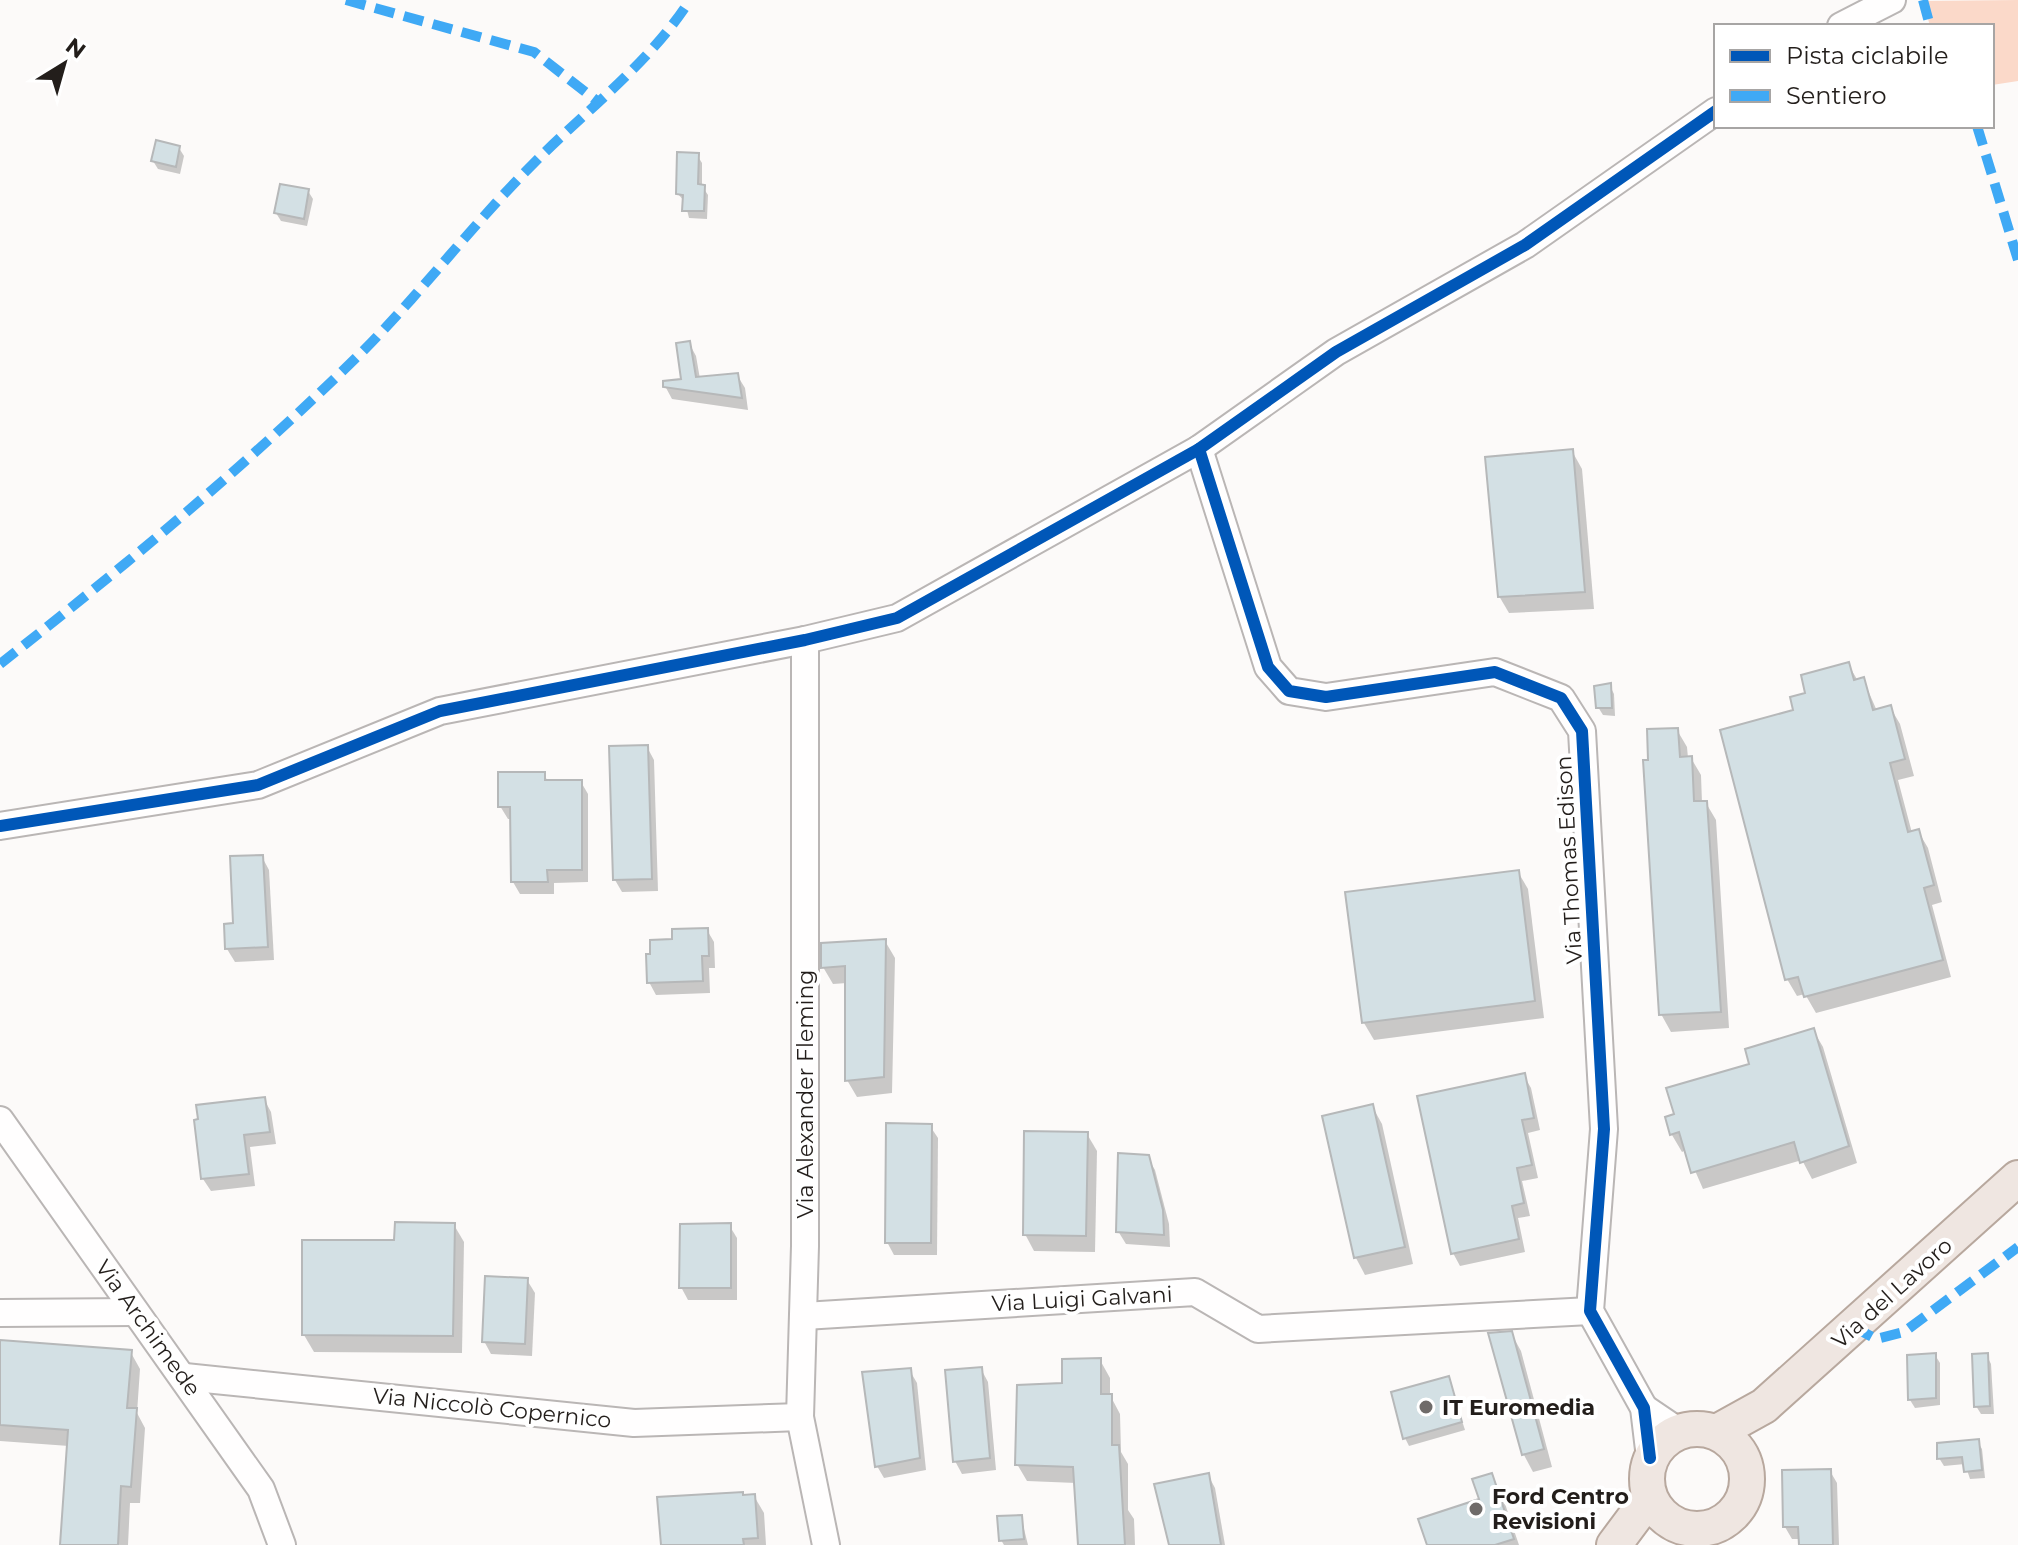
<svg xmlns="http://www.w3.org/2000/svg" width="2018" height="1545" font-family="Montserrat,sans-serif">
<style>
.green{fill:#fbd9c9}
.shadow{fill:#0003}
.building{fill:#d3e0e4;stroke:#b6b8b9;stroke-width:2}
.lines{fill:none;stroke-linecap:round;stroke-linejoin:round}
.minor-casing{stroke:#bab6b5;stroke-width:30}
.major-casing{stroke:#b8a89e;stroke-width:38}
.minor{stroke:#fffefe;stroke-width:26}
.major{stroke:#efe6e1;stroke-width:34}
.quiet{stroke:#3fa9f5;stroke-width:10;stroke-dasharray:20 10;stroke-linecap:butt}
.cycleway-casing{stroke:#fff;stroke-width:17}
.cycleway{stroke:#0057b8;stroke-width:12}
.poi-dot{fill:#6f6b69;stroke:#fff;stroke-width:3}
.labels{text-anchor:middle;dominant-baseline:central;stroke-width:8;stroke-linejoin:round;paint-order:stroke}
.street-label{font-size:22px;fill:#231e1b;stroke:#fff}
.poi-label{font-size:22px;font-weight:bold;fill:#231e1b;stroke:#fff;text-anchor:start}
</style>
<rect width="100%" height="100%" fill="#fcfaf9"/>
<path class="green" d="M2018,0v81l-26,4v-59h-62l-7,-25z"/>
<g class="shadow">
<path d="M179,148l5,8 -4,18 -22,-5 -5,-8z"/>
<path d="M697,155l5,8v23l6,9 -1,24 -18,-1 -4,-16 -7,-8z"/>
<path d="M308,191l5,8 -6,27 -26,-5 -5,-8z"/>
<path d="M689,343l7,13 4,23 37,-4 8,13 3,22 -76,-11 -7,-13 18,-5z"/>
<path d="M1572,451l10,18 12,140 -85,4 -10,-17z"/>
<path d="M1848,664l10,17 5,-2 14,32 13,-4 10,17 14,52 -16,4 14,53 6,-2 10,17 14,54 -10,3 19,72 -135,36 -11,-19 -8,2 -10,-17 9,-267 12,-18z"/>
<path d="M1610,686l4,8 1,22 -12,-1 -5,-8z"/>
<path d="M1677,730l10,17 1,11h3l10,17 1,28h4l10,17 13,208 -58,4 -10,-18 -11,-252z"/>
<path d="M647,747l7,13 4,131 -36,1 -7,-12z"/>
<path d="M544,774l4,8h33l7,12v88l-34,1v11h-34l-7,-12 -1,-63h-4l-8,-13z"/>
<path d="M262,857l7,13 5,90 -39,2 -8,-13z"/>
<path d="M1518,872l10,17 16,129 -170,22 -10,-17z"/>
<path d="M707,930l7,12 1,26h-6l1,25 -54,2 -7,-13 25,-41z"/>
<path d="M885,941l10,17 -3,135 -35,4 -10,-17v-97l-14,1 -10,-17z"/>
<path d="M1813,1030l10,17 34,116 -45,16 -10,-19 -99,29 -17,-39 -4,2 -10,-17 -5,-17z"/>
<path d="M1524,1076l7,12 9,42 -12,3 10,45 -16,3 8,35 -12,2 7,34 -65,14 -7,-13z"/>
<path d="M264,1099l7,13 5,32 -26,3 5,39 -44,5 -8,-12z"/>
<path d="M1372,1106l10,18 31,140 -48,11 -9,-17 -32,-141z"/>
<path d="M930,1126l8,12 -1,117h-43l-7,-13z"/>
<path d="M1087,1134l10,17 -2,101 -61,-1 -9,-17z"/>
<path d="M1147,1157l8,13 14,54 1,23 -44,-3 -8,-13z"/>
<path d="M454,1225l10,17 -2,111 -148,-1 -10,-17 92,-93z"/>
<path d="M729,1225l8,13v62h-49l-7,-13z"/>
<path d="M527,1280l8,13 -3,63 -41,-2 -7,-13z"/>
<path d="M1511,1333l10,18 31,116 -19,5 -9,-17z"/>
<path d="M0,1342l130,9 10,18 -3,44 8,15 -5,75h-10l-2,42h-66l7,-99 -69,-5z"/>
<path d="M1935,1355l5,8v42l-25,3 -5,-8z"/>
<path d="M1987,1356l4,8 3,50h-13l-5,-8z"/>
<path d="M1100,1360l10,18v17l10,19 1,38 7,12v46l6,9 1,26h-56l-3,-62 -49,-2 -10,-17 47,-79z"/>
<path d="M981,1369l7,13 8,88 -34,4 -7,-13z"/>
<path d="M910,1371l7,12 9,87 -42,8 -7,-12z"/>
<path d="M1448,1378l17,52 -56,16 -4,-8z"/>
<path d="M1977,1441l5,8 3,29 -15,1 -5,-15 -21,2 -5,-8z"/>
<path d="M1830,1471l7,12 2,62h-38v-6h-9l-7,-12z"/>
<path d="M1208,1475l7,13 10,57h-53z"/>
<path d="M1491,1475l10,17 18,53h-90l52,-45z"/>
<path d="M754,1496l10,17 2,32h-103l81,-48z"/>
<path d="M1021,1517l7,28h-24l-3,-5z"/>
</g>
<g class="building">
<path d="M156,140l24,6 -4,21 -25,-6z"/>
<path d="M677,152l22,1 -1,31 7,1 -1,26h-22l1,-16 -7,-1z"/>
<path d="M280,184l29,5 -5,30 -30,-6z"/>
<path d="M690,341l6,36 42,-4 4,25 -79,-11v-6l18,-2 -5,-36z"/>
<path d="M1573,449l12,143 -87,5 -13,-140z"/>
<path d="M1849,662l5,18 10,-3 9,33 18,-5 14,54 -15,4 18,69 11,-3 15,56 -10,3 19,72 -139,37 -6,-20 -13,3 -65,-250 73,-20 -3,-13 15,-4 -4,-18z"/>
<path d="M1611,683l1,25h-16l-2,-22z"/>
<path d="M1678,728l2,29 12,-1 2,45h13l14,211 -62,3 -16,-255h5l-1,-31z"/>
<path d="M648,745l4,134 -39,1 -4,-134z"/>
<path d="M498,772h47v8h37v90h-35l1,12h-37l-1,-75h-12z"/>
<path d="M263,855l5,92 -43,2 -1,-25 9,-1 -3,-67z"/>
<path d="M1519,870l16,131 -173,22 -17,-131z"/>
<path d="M708,928l1,28h-7l1,25 -56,2 -1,-29h4v-14l22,-1v-10z"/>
<path d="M886,939l-2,138 -39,4v-115l-24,2v-25z"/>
<path d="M1814,1028l35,118 -49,17 -6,-21 -103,31 -12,-41 -9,3 -5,-18 9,-3 -8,-26 83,-24 -4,-15z"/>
<path d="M1525,1073l9,45 -12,2 10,45 -15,3 7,35 -12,3 7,33 -68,15 -34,-158z"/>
<path d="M265,1097l5,35 -26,3 5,39 -48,5 -7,-59 4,-1 -2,-14z"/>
<path d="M1373,1104l32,143 -51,11 -32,-142z"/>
<path d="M886,1123l46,1 -1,119h-46z"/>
<path d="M1024,1131l64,1 -2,104 -63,-1z"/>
<path d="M1118,1153l31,2 14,55 1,25 -48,-3z"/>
<path d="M395,1222l60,1 -2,113 -151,-1v-95h92z"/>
<path d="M731,1223v65h-52l1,-64z"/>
<path d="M485,1276l43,2 -3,66 -43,-2z"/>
<path d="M1512,1331l32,118 -22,6 -34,-122z"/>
<path d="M0,1340l132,10 -5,58h10l-6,79 -10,-1 -3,59h-58l8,-115 -68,-5z"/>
<path d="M1936,1353v45l-28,2 -1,-45z"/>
<path d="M1988,1353l2,53 -16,1 -2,-53z"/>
<path d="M1101,1358v36h11v51h7l6,100h-47l-5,-78 -58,-2 2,-80 45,-2v-24z"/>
<path d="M982,1367l8,91 -37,4 -8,-92z"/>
<path d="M911,1368l9,90 -45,9 -13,-95z"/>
<path d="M1449,1376l13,46 -59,17 -12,-47z"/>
<path d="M1979,1439l3,31 -18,2 -2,-15 -25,2v-16z"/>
<path d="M1831,1469l2,76h-34l-1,-18h-15l-1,-57z"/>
<path d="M1209,1473l12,72h-52l-15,-61z"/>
<path d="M1492,1473l22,66 -19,6h-68l-9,-26 61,-20 -7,-20z"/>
<path d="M743,1492v3l12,-1 3,44 -15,1 1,6h-83l-4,-48z"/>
<path d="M1022,1515l2,24 -25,2 -2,-25z"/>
</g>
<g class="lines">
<g class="minor-casing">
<g id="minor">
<path d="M1841,26l51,-26"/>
<path d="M1199,449l69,218 21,24 37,6 169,-25 66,26 21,33 22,398 -14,182 54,97 6,50"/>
<path d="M805,640v606l-5,171 26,128"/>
<path d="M0,826l258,-41 182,-74 365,-71 92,-22 302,-169 137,-97 189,-107 191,-134"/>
<path d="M0,1120l261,369 21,56"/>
<path d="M0,1313l135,-1"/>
<path d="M804,1316l391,-24 63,37 332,-18"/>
<path d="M185,1377l449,46 166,-6"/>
<path d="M1644,1408l34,23"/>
</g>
</g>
<g class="major-casing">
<g id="major">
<circle cx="1697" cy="1479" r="50"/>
<path d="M1717,1432l47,-26 254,-228"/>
<path d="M1614,1545l35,-47"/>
</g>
</g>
<use href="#minor" class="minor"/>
<use href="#major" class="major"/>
<g class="quiet">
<path d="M346,0l188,52 63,49"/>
<path d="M1923,0l7,26"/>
<path d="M1977,126l41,134"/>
<path d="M0,664c125,-98 248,-200 361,-311 60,-60 111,-128 171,-188 53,-54 117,-101 158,-165"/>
<path d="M1854,1327l22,12 28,-7 114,-85"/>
</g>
<g class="cycleway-casing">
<g id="cycleway">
<path d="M1199,449l69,218 21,24 37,6 169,-25 66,26 21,33 22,398 -14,182 54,97 6,50"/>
<path d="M0,826l258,-41 182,-74 365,-71 92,-22 302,-169 137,-97 189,-107 191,-134"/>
</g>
</g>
<use href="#cycleway" class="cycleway"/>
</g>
<g class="poi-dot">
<circle cx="1426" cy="1407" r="8"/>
<circle cx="1476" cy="1509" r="8"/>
</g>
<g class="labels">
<g class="street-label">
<text transform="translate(1569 860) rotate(-93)">Via Thomas Edison</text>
<text transform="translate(805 1094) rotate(-90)">Via Alexander Fleming</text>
<text transform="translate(1892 1293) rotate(-42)">Via del Lavoro</text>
<text transform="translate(1082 1299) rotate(-3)">Via Luigi Galvani</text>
<text transform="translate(148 1328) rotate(54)">Via Archimede</text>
<text transform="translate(492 1408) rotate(6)">Via Niccolò Copernico</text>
</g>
<g class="poi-label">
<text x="1442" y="1407">IT Euromedia</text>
<text x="1492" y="1496">Ford Centro<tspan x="1492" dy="25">Revisioni</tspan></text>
</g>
</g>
<rect x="1714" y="24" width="280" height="104" fill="#ffffff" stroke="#a7a5a4" stroke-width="2"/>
<rect x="1730" y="50" width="40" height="12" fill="#0057b8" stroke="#a7a5a4" stroke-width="2"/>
<text x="1786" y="64" font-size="24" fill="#231e1b">Pista ciclabile</text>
<rect x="1730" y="90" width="40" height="12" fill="#3fa9f5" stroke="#a7a5a4" stroke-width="2"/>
<text x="1786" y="104" font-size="24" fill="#231e1b">Sentiero</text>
<g transform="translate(64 64) rotate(37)" stroke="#ffffff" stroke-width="6" paint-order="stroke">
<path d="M0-6L14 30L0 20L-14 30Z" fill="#231e1b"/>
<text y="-12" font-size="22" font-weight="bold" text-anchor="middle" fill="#231e1b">N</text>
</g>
</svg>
